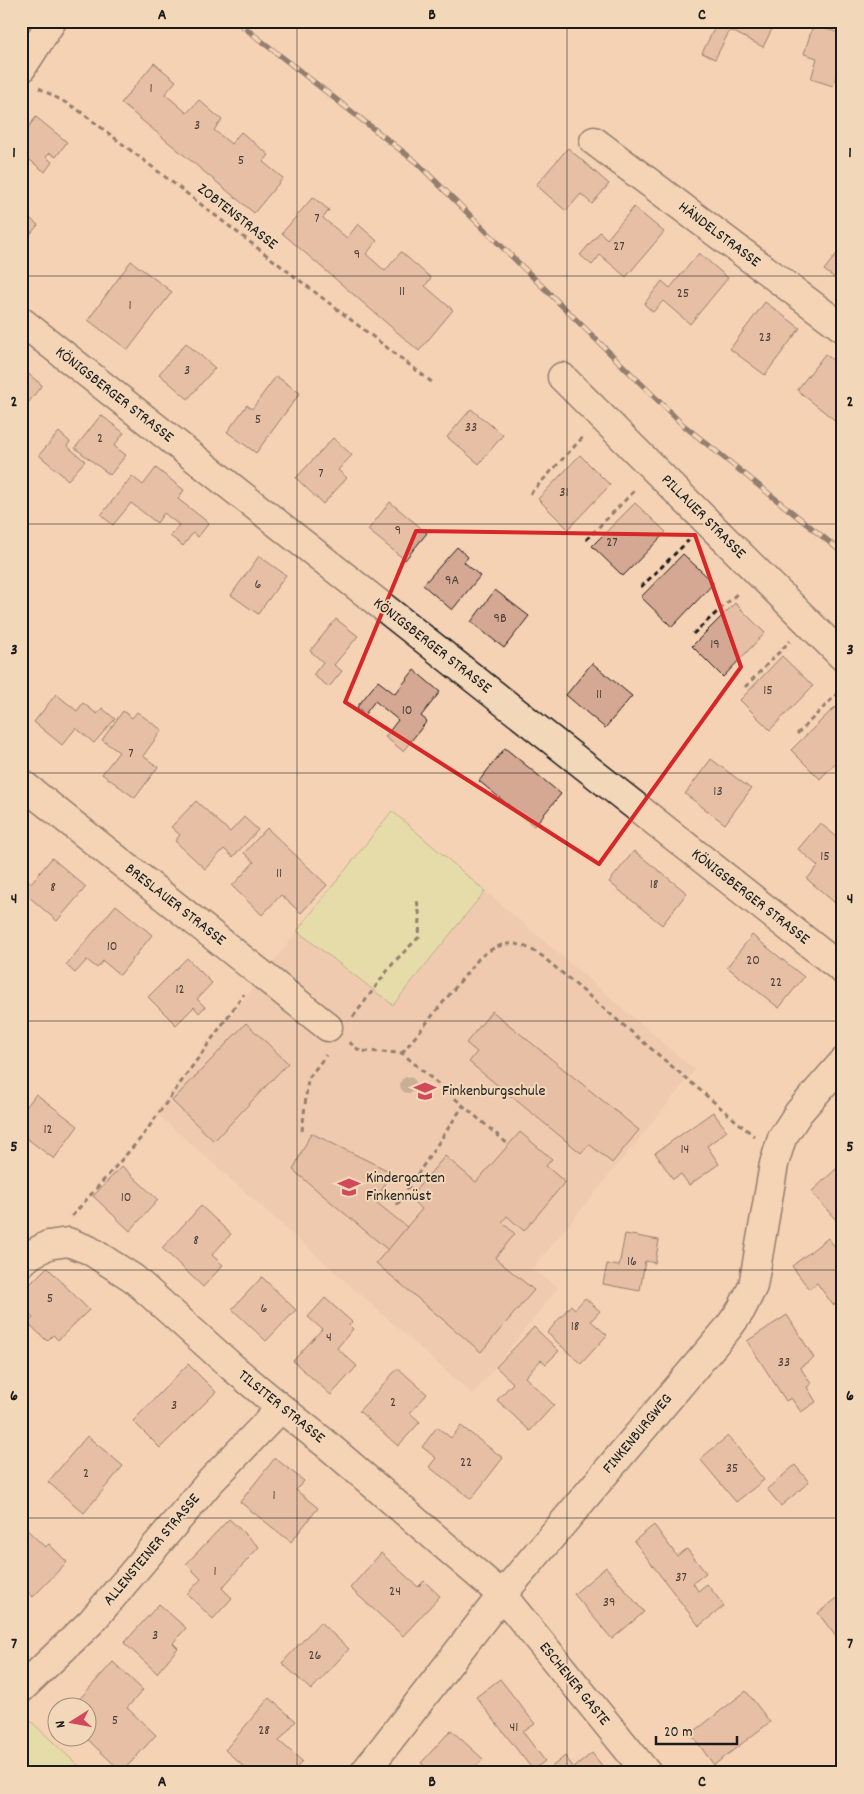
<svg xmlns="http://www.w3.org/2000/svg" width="864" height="1794" font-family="Dekko,sans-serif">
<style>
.built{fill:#e8c2a8}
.green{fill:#d3e89c;stroke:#78825c}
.building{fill:#d4a893;stroke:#1c1c1c}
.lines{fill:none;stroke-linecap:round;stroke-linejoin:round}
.minor-casing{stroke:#1c1c1c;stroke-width:31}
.path{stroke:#1c1c1c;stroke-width:3;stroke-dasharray:5 4;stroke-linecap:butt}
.minor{stroke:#f3d7b9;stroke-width:28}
.rail-casing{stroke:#1c1c1c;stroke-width:5.5}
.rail{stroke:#f3d7b9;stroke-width:4;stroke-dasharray:11;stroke-linecap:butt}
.tree{fill:#92846f}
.marked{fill:none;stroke:#d62828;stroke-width:4;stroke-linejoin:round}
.grid{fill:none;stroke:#1c1c1c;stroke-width:1;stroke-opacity:0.55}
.labels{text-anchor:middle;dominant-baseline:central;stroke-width:4;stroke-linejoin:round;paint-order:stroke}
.number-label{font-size:14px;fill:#4a3f3a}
.street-label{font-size:16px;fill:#1c1c1c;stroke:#f3d7b9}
.poi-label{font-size:16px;fill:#1c1c1c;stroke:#f3d7b9;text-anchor:start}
.neatline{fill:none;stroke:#1c1c1c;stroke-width:2}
.grid-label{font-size:16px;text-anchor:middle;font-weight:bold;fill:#1c1c1c}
</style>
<rect width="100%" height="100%" fill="#f6d2b5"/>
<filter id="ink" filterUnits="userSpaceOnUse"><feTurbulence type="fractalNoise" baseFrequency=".02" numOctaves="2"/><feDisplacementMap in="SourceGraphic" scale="10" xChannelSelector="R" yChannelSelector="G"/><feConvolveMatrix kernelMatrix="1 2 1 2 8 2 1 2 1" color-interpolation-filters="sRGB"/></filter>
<g filter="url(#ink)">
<path class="built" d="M392,811l303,259 -163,200 27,17 -86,108 -318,-283z"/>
<g class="green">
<path d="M392,811l93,80 -92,114 -96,-74z"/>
<path d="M21,1712l65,61h-65z"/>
</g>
<g class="building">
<path d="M715,21h61l-13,26 -33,-17 -15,29 -13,-6 12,-24 -2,-2z"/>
<path d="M813,25l30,9v21l-10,31 -22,-7 6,-21 -13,-4z"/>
<path d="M154,63l22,18 -11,13 22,19 12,-13 23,20 -8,10 17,14 10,-12 28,23 -6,7 20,16 -29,35 -133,-110z"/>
<path d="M36,117l31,25 -11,15 -6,-4 -4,4 6,5 -7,10 -24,-19v-23l3,-4 3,3z"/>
<path d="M568,148l41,36 -17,20 -11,-10 -15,17 -30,-26z"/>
<path d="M313,197l16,13 -6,8 24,20 11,-14 19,17 -11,13 19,17 16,-19 30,26 -6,8 28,24 -34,41 -137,-118z"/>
<path d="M634,207l30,25 -38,45 -26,-22 -8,10 -12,-10 20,-23 7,7z"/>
<path d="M21,211l17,14 -17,20z"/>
<path d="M843,246v38l-19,-14z"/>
<path d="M699,253l29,25 -38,46 -27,-23 -10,11 -9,-8 18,-23 8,7z"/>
<path d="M131,261l41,31 -44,58 -40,-30z"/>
<path d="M765,302l35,26 -35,47 -35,-26z"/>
<path d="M186,343l29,25 -27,31 -29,-25z"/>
<path d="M825,354l18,14 -1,58 -45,-36z"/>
<path d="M21,368l21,17 -21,27z"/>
<path d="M276,376l24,17 -44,60 -29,-21 20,-27 5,4z"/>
<path d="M471,409l32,26 -24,29 -32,-27z"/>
<path d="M101,415l23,18 -10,13 12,9 -16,20 -35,-27z"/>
<path d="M59,432l11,10 -3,4 18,15 -17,19 -29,-25z"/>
<path d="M333,438l19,17 -14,15 9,8 -24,26 -27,-26z"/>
<path d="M580,455l30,30 -42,44 -30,-30z"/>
<path d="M156,468l28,22 -6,9 31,24 -11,14 -5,-4 -10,13 -13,-10 9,-11 -15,-12 -7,10 -26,-20 -18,22 -12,-10 31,-39 11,9z"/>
<path d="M390,502l37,31 -22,27 -37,-30z"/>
<path d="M635,503l31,29 -43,44 -31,-30z"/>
<path d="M457,547l11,10 -4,5 16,14 -28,34 -29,-25z"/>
<path d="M683,554l31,29 -42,44 -31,-30z"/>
<path d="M259,556l27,19 -28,39 -27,-19z"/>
<path d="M495,590l34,26 -25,32 -33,-26z"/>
<path d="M735,603l30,30 -42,44 -31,-31z"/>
<path d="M336,619l22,17 -24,29 8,6 -13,16 -16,-12 10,-13 -13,-11z"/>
<path d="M782,656l31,30 -43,44 -30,-30z"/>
<path d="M592,663l40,33 -27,32 -39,-33z"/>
<path d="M414,670l26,22 -19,24 6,5 -24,30 -18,-14 13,-17 -23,-19 -10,13 -8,-7 21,-26 17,13z"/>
<path d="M56,694l21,17 6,-8 14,11 5,-6 13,11 -21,24 -18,-15 -14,17 -28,-23z"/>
<path d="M835,707l8,8v40l-23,24 -29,-29z"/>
<path d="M123,711l9,7 5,-6 25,18 -19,26 15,11 -23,31 -33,-24 17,-22 -17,-12z"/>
<path d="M505,748l56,46 -27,32 -55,-45z"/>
<path d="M711,759l40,30 -26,35 -40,-30z"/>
<path d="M196,801l34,31 14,-15 14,13 -25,27 -9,-8 -19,20 -30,-28 5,-6 -9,-8z"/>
<path d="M820,823l23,19 -2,66 -34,-29 11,-13 -20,-17z"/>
<path d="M267,828l60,57 -26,28 -20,-18 -19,20 -30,-29 22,-24 -10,-9z"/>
<path d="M634,851l53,42 -25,32 -53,-43z"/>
<path d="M52,858l34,29 -29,34 -36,-31v-16l10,9z"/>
<path d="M116,905l36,30 -32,40 -17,-14 -6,7 -10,-8 -12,13 -9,-8z"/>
<path d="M752,935l52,42 -25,31 -52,-41z"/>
<path d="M187,958l25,25 -15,16 8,8 -6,6 -5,-6 -18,18 -28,-28z"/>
<path d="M492,1011l147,119 -27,33 -23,-19 -8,9 -112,-91 8,-10 -11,-9z"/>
<path d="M246,1023l42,40 -74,78 -42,-40z"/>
<path d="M36,1094l42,32 -24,33 -33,-25v-20z"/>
<path d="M713,1112l14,19 -20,15 12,18 -30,21 -8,-11 -8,5 -18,-26z"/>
<path d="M520,1132l32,27 -6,7 19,16 -41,49 -17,-15 -5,6 13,12 -20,24 39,32 -53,62 -105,-89 46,-54 -13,-11 36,-42 31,26z"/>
<path d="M311,1133l80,39 -15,30 31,25 -19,23 -95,-80z"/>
<path d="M122,1166l36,34 -28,31 -37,-35z"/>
<path d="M838,1167l5,6v49l-4,-4 -3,2 -25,-28z"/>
<path d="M201,1206l30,28 -19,21 11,10 -20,22 -41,-39z"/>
<path d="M625,1234l34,6 -4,23 -10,-2 -5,30 -37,-7 4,-20 12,2z"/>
<path d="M828,1238l15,19v41l-10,7 -16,-22 -8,6 -17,-23z"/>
<path d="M47,1267l42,43 -31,30 -5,-5 -6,6 -19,-18 5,-5 -12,-12v-13z"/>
<path d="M262,1277l34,33 -30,31 -34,-32z"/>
<path d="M325,1298l27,24 -3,3 4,4 -16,19 20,18 -26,29 -38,-34 29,-32 -14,-12z"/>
<path d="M585,1298l15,13 -9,10 16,14 -26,29 -34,-31 24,-28 4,4z"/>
<path d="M787,1315l27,43 -14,9 11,17 -4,3 9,15 -15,10 -10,-14 -5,3 -39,-60z"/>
<path d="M534,1327l25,24 -13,13 -5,-4 -16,17 29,28 -24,26 -33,-31 16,-17 -17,-16z"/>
<path d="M188,1364l28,28 -56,56 -27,-27z"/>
<path d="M398,1368l29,26 -17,19 10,9 -22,24 -39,-35z"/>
<path d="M461,1426l42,32 -32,41 -42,-32 7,-9 -14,-11 15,-20 14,11z"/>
<path d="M87,1436l36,30 -39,47 -36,-31z"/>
<path d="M728,1436l36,44 -28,22 -36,-43z"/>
<path d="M275,1458l29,23 -8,9 22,18 -27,34 -51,-40z"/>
<path d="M795,1465l14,17 -28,24 -14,-17z"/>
<path d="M229,1519l30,28 -37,41 10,10 -19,21 -26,-25 14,-15 -15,-15z"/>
<path d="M21,1524l24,23 4,-3 18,18 -34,35 -12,-11z"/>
<path d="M654,1525l23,31 10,-7 19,24 -13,10 5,8 9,-7 17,22 -25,20 -65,-85z"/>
<path d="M381,1553l37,34 6,-6 16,15 -37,40 -53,-48z"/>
<path d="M606,1567l38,45 -32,27 -38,-45z"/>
<path d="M841,1595l2,3v48l-25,-33z"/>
<path d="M159,1604l27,24 -13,15 5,5 -21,25 -33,-30z"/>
<path d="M320,1622l29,27 -38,41 -29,-27z"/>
<path d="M113,1662l30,28 -16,18 29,27 -34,37 -38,-36h4v-30h-15z"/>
<path d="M500,1679l35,45 -12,8 22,29 -12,9 -57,-73z"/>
<path d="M746,1691l24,31 -56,43 -23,-31z"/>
<path d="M269,1698l27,23 -17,20 23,20 -9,12h-42l-26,-23z"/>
<path d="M451,1730l32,29 -6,7 7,7h-51l-12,-10z"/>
<path d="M592,1753l16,20h-58l-2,-3 17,-14 9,12z"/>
</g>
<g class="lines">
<g class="minor-casing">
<g id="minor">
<path d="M21,69l31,-48"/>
<path d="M594,141l249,187"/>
<path d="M21,321l822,649"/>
<path d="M562,377l281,280"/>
<path d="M21,783l307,244"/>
<path d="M21,1263l9,-8 18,-10 20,-3 21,8 44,28 99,89 49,41 44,35 177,152 145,178"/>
<path d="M21,1689l70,-67 118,-139 72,-75"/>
<path d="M364,1773l138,-178 227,-268 12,-17 12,-24 21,-122 8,-26 17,-26 44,-50"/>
</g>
</g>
<g class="path">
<path d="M39,88l38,21 356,274"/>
<path d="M530,494l54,-58"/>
<path d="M586,540l50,-51"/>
<path d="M641,587l48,-47"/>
<path d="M693,634l46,-42"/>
<path d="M745,687l45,-46"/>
<path d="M797,734l46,-46"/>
<path d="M353,1017l41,-55 25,-25 1,-19 -3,-18"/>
<path d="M349,1042l11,9 42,2 107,92"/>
<path d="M402,1053l78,-96c24,-18 38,-17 62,-1l212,180"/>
<path d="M302,1131l6,-52 18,-24"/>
<path d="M397,1205l66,-99"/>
<path d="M72,1216l69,-78 103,-144"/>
</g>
<use href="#minor" class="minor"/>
<g class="rail-casing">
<path id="rail" d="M236,21l180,141 266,262 161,129"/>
</g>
<use href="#rail" class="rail"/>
</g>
<circle class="tree" cx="408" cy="1085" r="8"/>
</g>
<path d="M0 0H864V1794H0ZM416,531l279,4 46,132 -142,197 -254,-162z" fill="#f6d2b5" fill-opacity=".55" fill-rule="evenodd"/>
<path class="marked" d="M416,531l279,4 46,132 -142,197 -254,-162z"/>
<path class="grid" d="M297,21v1752M567,21v1752M21,276h822M21,524h822M21,773h822M21,1021h822M21,1270h822M21,1518h822"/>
<defs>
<g id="school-bare" transform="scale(1.725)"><path d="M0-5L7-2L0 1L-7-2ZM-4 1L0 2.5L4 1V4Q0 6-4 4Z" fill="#d1495b" stroke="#f3d7b9" stroke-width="2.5" paint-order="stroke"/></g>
</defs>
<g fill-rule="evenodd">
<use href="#school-bare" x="425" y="1091"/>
<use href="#school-bare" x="349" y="1187"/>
</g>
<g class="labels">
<g class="number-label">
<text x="151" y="89">1</text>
<text x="197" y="126">3</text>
<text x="241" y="161">5</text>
<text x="317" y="219">7</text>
<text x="619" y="247">27</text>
<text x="357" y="255">9</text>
<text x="402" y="292">11</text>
<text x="683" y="294">25</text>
<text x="130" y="306">1</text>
<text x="765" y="338">23</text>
<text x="187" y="371">3</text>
<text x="258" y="420">5</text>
<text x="471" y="428">33</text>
<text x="100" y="439">2</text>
<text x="321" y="474">7</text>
<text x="564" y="493">31</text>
<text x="398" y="531">9</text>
<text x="612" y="543">27</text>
<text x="452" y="581">9A</text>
<text x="258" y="585">6</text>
<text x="500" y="619">9B</text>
<text x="715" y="645">19</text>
<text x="768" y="691">15</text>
<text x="599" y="695">11</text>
<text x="407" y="711">10</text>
<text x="131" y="754">7</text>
<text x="718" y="792">13</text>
<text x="825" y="857">15</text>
<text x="279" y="874">11</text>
<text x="654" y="885">18</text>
<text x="53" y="888">8</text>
<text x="112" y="947">10</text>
<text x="753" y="961">20</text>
<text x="776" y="983">22</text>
<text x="180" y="990">12</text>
<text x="48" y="1130">12</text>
<text x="685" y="1150">14</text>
<text x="126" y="1198">10</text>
<text x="196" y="1241">8</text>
<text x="632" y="1262">16</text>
<text x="50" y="1299">5</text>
<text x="264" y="1309">6</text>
<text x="575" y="1327">18</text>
<text x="329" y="1338">4</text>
<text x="784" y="1363">33</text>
<text x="393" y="1403">2</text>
<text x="174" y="1406">3</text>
<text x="466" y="1463">22</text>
<text x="732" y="1469">35</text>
<text x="86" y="1474">2</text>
<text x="274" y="1496">1</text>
<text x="215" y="1572">1</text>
<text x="681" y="1578">37</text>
<text x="395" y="1592">24</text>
<text x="609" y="1603">39</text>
<text x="155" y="1636">3</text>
<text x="315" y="1656">26</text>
<text x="115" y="1721">5</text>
<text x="514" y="1728">41</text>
<text x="264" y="1731">28</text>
</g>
<g class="street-label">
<text transform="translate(237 217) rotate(38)">ZOBTENSTRASSE</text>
<text transform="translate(719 235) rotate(37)">HÄNDELSTRASSE</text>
<text transform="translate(114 395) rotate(38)">KÖNIGSBERGER STRASSE</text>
<text transform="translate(703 517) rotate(45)">PILLAUER STRASSE</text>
<text transform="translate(432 646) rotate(38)">KÖNIGSBERGER STRASSE</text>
<text transform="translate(750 897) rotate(38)">KÖNIGSBERGER STRASSE</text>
<text transform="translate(175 905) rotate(38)">BRESLAUER STRASSE</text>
<text transform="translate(281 1407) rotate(39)">TILSITER STRASSE</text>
<text transform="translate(638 1434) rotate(-50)">FINKENBURGWEG</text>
<text transform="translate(152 1550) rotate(-50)">ALLENSTEINER STRASSE</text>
<text transform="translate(574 1684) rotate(51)">ESCHENER GASTE</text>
</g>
<g class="poi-label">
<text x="442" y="1091">Finkenburgschule</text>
<text x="366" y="1178">Kindergarten<tspan x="366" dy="18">Finkennüst</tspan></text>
</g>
</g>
<rect width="864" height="1794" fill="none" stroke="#f3d7b9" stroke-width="55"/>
<g transform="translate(72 1722) rotate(259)"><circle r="24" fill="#f3d7b9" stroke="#9d8c7a"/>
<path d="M0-4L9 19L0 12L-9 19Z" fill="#d1495b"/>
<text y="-8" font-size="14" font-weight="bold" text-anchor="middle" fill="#1c1c1c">N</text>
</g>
<path d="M656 1736v8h81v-8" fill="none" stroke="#1c1c1c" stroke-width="2.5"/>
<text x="664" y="1736" font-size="15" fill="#1c1c1c" stroke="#f3d7b9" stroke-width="4" paint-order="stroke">20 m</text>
<rect x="28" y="28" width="808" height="1738" class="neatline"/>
<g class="grid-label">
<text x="162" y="19">A</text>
<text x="432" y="19">B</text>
<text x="702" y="19">C</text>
<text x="14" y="157">1</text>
<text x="850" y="157">1</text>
<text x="14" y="406">2</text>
<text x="850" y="406">2</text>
<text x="14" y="654">3</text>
<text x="850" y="654">3</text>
<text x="14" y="903">4</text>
<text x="850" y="903">4</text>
<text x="14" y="1151">5</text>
<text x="850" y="1151">5</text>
<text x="14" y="1400">6</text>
<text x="850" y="1400">6</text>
<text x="14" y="1648">7</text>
<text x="850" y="1648">7</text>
<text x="162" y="1786">A</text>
<text x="432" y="1786">B</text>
<text x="702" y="1786">C</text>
</g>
</svg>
